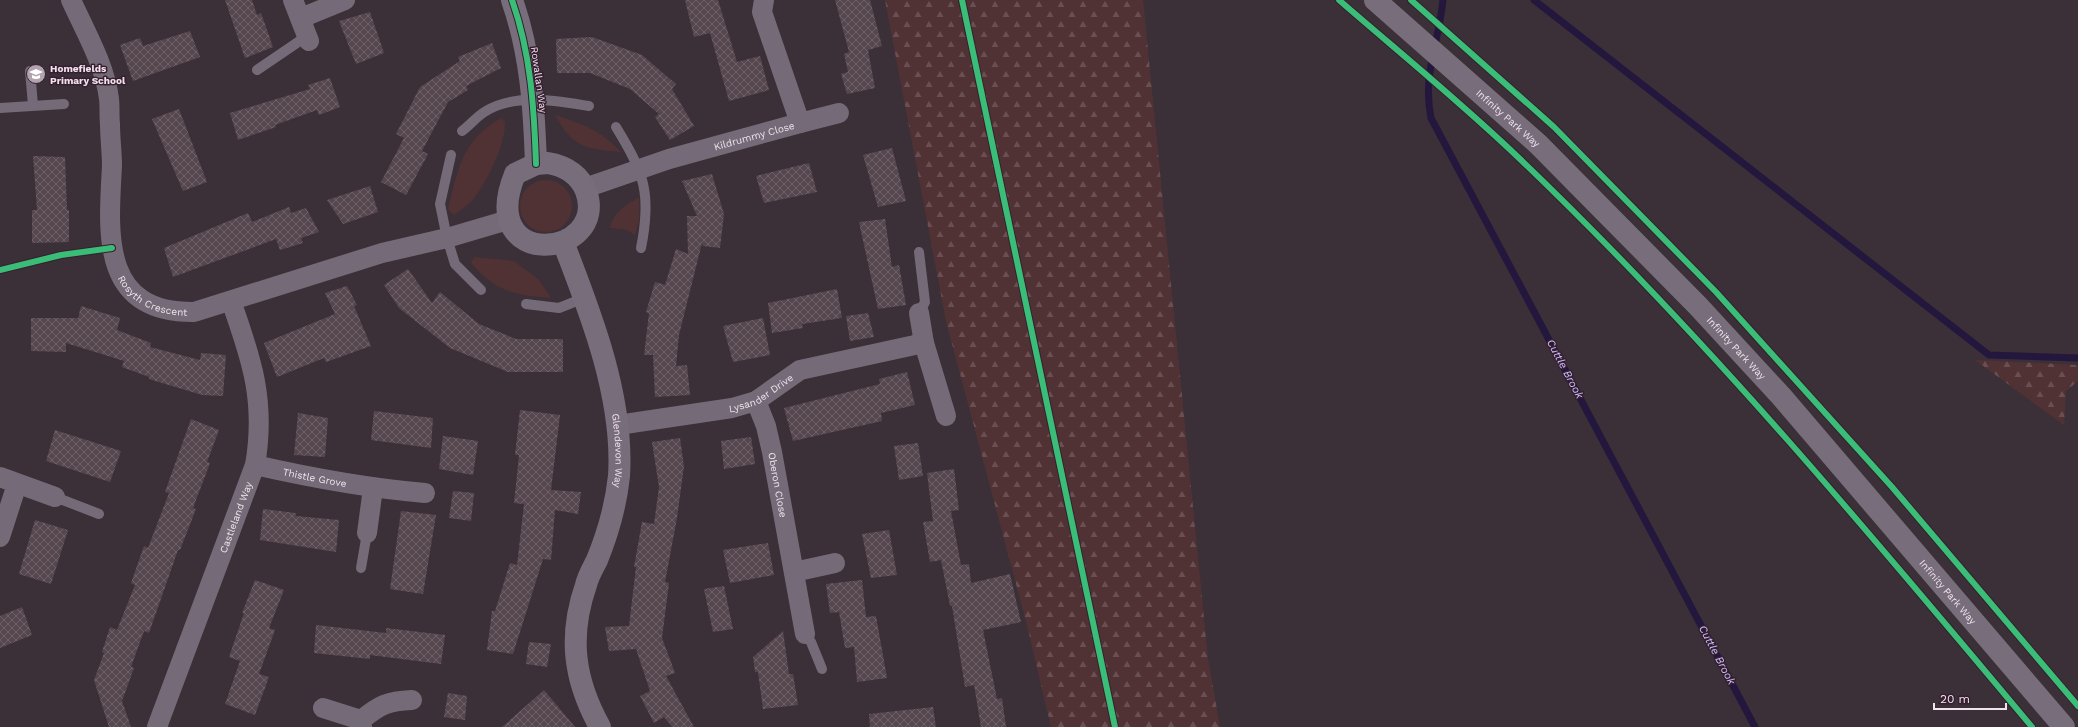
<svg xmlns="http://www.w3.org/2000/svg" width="2078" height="727" font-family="'Work Sans',sans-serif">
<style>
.grass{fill:#513234}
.forest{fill:url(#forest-firs)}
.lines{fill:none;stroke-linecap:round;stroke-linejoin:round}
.stream{stroke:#23173d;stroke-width:7}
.building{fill:url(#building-cross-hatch)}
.lane{stroke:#756b78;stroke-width:10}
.street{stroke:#756b78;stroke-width:20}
.secondary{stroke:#786d7b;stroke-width:22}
.cycleway-casing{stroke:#361f31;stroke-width:8}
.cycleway{stroke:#3abd76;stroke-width:6}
.labels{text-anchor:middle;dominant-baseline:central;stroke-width:3;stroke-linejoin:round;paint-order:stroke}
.poi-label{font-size:10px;font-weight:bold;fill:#f2e2ee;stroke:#361f31;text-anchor:start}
.street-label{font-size:10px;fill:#f2e2ee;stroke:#361f31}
.water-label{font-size:11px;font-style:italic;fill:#cabefa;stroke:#361f31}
</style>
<defs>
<pattern id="forest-firs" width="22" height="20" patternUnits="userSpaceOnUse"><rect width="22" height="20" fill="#513234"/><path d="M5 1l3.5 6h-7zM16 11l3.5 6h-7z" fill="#6a4f52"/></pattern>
<pattern id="building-cross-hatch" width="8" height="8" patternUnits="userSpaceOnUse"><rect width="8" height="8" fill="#56474f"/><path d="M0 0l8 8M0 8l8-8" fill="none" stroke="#6f6169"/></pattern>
</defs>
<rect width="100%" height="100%" fill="#3b2f38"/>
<g class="grass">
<path d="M555,115c30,10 44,14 66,37 -35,-3 -48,-4 -66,-37z"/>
<path d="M501,118l4,4c1,21 -17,58 -30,75 -5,7 -15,13 -21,18l-6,-6c10,-40 14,-69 53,-91z"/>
<circle cx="546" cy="206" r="26"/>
<path d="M639,197v23l-4,15 -11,-6 -14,-1c3,-16 17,-23 29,-31z"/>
<path d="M474,257l40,4 25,19 12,18c-36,-3 -55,-6 -80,-35z"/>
</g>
<g class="forest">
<path d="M885,0h258l65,659 12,68h-169l-24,-102 -81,-304z"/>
<path d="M1975,360l103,5v16l-12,10 -2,34z"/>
</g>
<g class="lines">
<g class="stream">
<path d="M1443,0c-4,43 -21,74 -12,118l324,609"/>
<path d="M1534,0l455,355 89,3"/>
</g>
</g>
<g class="building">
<path d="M225,0h27l5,15 4,-2 12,34 -28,11z"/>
<path d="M685,0h33l19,62 23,-6 9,34 -40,11 -19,-68 -16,4z"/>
<path d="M835,0h35l12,46 -14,4 7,38 -28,6 -6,-20 7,-2 -4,-18 5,-2z"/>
<path d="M370,12l14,41 -28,11 -17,-43z"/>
<path d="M190,31l10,26 -67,24 -13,-36 20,-7 3,8z"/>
<path d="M592,37l50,18 34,29 -4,5 22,37 -24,14 -15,-23 4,-3 -29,-25 -40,-16h-33l-1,-34z"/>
<path d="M492,43l9,25 -35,18 2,4 -20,12 -26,49 6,3 -22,41 -25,-13 23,-44 -8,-4 24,-47 40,-26 -2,-4z"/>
<path d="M330,78l10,29 -21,8 -2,-5 -42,15 1,2 -38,13 -8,-27 80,-24 -2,-4z"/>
<path d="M179,109l28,73 -24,9 -31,-72z"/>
<path d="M892,148l14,53 -28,6 -15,-52z"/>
<path d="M33,156l32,1 2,53h2v32l-37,1v-33h5z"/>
<path d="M809,163l8,29 -53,11 -8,-27z"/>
<path d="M712,174l12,40 -4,34 -17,-2 -1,-3 -23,92 -3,31 11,-1 3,30 -35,2 -2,-42h-9l5,-42 -3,-1 9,-30 10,3 11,-36 12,5 -1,-38h10l-15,-35z"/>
<path d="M370,186l8,26 -35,12 -16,-24z"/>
<path d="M289,207l2,6 15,-5 13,24 -18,6 2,5 -23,7 -4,-11 -103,38 -9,-29 84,-35 4,9z"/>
<path d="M885,219l7,48 7,-2 7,40 -28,4 -19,-87z"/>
<path d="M408,269l24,34 8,-11 39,32 37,15h47v33h-55l-58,-24 -51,-40 -15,-23z"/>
<path d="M347,286l10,19 -3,1 17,40 -45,16 -2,-4 -47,19 -13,-34 71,-29 -10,-21z"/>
<path d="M837,289l5,29 -40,6 1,4 -31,5 -4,-30z"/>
<path d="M81,306l39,12 -3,12 34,13 -1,4 50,13 1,-7 25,2 -3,41 -21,-1 -53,-16v-2l-27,-10 2,-6 -58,-18v9l-35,-1v-33h47z"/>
<path d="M868,313l6,24 -24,4 -4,-25z"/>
<path d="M763,318l7,37 -37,7 -10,-36z"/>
<path d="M907,372l8,33 -34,8 1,8 -89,20 -9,-33 96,-24 -1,-5z"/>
<path d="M520,410l40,5 -9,75 30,2 -3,22 -23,-4 -4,50 -8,-1 -30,95 -26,-4 5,-39h3l15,-48 7,2 7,-61 -10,-1 5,-48h-4z"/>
<path d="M374,411l59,7 -2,30 -60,-8z"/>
<path d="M298,413l30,5 -3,39 -31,-2z"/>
<path d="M191,419l28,11 -12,32 3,1 -17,45 3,1 -16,41h-2l-29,83 -5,-2 -13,36 3,1 -12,33 9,26h-22l-15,-47 10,-27 -2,-1 8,-25 7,3 18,-45 -4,-2 13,-37 4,2 21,-55 -4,-1z"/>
<path d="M55,430l66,21 -11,31 -64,-21z"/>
<path d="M443,436l35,5 -5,34 -34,-6z"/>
<path d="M751,437l4,27 -31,5 -3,-28z"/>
<path d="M680,438l4,28 -7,52 -12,64 4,1 -7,55 13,35 -9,3 28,51h-22l-8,-10 -10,6 -14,-27 10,-5 -14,-42 -27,2 -4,-24 24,-1 7,-59h-2l8,-45 12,2 5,-37 -7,-45z"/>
<path d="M918,443l5,33 -24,4 -5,-34z"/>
<path d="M954,469l5,41 -8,1 10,54 8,-1 2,19 39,-9 11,48 -38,8 14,69 5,-1 4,29h-25l-7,-42 -9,2 -13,-81h-2l-9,-46 -11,2 -7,-40 10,-1 -6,-48z"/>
<path d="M453,491l21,2 -3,28 -22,-3z"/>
<path d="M263,509l33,4v3l43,4 -3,32 -76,-12z"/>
<path d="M401,511l35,4 -13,79 -33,-5z"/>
<path d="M35,520l33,10 -17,54 -32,-10z"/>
<path d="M889,530l8,45 -26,3 -9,-44z"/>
<path d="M768,543l6,32 -44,8 -7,-33z"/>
<path d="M255,580l29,10 -15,38 6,2 -16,44 10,3 -14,38 -30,-11 15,-43 -11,-4 15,-44h-2z"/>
<path d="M862,580l4,37 10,-1 11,62 -30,4 -3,-35 -9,1 -6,-36 -9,1 -4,-29z"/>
<path d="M724,586l9,43 -20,3 -9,-43z"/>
<path d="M22,607l10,28 -32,13v-32z"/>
<path d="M316,625l70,8v-5l59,7 -4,29 -71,-9v4l-56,-6z"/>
<path d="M783,631l6,43h4l5,31 -35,4 -5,-37h-3l-2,-15z"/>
<path d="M529,642l22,2 -4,23 -21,-3z"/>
<path d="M544,690l31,37h-73z"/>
<path d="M448,693l19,3 -2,24 -21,-3z"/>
<path d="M933,707l3,20h-66l-1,-13z"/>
</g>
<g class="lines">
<g class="lane">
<path d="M257,70l50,-34"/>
<path d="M30,71l3,34"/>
<path d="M0,108l64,-4"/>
<path d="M616,127c28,46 36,66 25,121"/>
<path d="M462,131c8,-6 15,-15 24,-20 30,-18 71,-10 103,-5"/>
<path d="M451,155l-11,49 7,34 8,26 26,26"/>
<path d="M526,304l33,4 25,-10"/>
<path d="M919,313l6,-11 -6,-50"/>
<path d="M55,497l44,17"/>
<path d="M361,568l6,-35"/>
<path d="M805,634l6,8 11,27"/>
</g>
<g class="street">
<path id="s1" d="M71,0c14,31 34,65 38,99 1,8 0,17 1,25 0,14 2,28 2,42 -4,69 -11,147 82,146l188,-59 65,-15 61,-18"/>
<path d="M293,0l16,41"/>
<path d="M301,18l44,-18"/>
<path d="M800,123l39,-10"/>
<path id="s2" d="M585,188l84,-29 131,-36 -38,-111 2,-12"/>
<path d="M919,313l5,30 22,73"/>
<path id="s3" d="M756,401l10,25 6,26 33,182"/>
<path id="s4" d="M618,425l114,-17 24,-7 44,-31 124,-27"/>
<path id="s5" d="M255,465c57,13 112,23 170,28"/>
<path d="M0,477l55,20"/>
<path d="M367,533l6,-45"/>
<path d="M0,537l17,-53"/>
<path d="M794,572l41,-9"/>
<path d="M323,708l38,12"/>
<path id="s6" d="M157,727l98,-262c11,-63 -3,-105 -24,-164"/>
<path d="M362,727l-1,-7c19,-15 26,-19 51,-20"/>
</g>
<g class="secondary">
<path d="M512,0c19,54 22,107 24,164"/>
<path id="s7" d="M1375,0l163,144 160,162 83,90 283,331"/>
<path d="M548,163c17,3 31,11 38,28 24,67 -111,82 -71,-17l21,-10z"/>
<path id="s8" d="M563,242c28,72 61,156 56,234 -3,29 -11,57 -22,84 -4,8 -9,16 -11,25 -18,52 -12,95 14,142"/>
</g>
<g class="cycleway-casing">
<g id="cycleway">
<path d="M512,0c19,54 22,107 24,164"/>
<path d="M962,0l153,727"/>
<path d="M1339,0c61,53 124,104 182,160 184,176 348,372 511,567"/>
<path d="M1411,0l143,127 162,165 176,195 186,219"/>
<path d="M0,270l61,-15 51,-7"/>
</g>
</g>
<use href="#cycleway" class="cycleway"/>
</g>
<defs>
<g id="school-disc" transform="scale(1)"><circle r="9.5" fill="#b2a3ae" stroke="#361f31"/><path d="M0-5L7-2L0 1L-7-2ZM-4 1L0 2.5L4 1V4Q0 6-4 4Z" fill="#fff"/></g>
</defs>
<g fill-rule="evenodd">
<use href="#school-disc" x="36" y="74"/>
</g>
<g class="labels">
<g class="poi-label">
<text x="50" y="68">Homefields<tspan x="50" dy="12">Primary School</tspan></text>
</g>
<g class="street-label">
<text transform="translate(539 80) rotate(82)">Rowallan Way</text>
<text stroke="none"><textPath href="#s7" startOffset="178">Infinity Park Way</textPath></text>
<text stroke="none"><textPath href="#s2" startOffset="177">Kildrummy Close</textPath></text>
<text stroke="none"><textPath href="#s1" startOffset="325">Rosyth Crescent</textPath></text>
<text stroke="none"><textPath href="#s7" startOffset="502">Infinity Park Way</textPath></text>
<text stroke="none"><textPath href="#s4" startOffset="148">Lysander Drive</textPath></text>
<text stroke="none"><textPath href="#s8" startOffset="217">Glendevon Way</textPath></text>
<text stroke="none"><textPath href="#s5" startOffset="61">Thistle Grove</textPath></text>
<text stroke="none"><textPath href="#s3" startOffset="87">Oberon Close</textPath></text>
<text stroke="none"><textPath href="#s6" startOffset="224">Castleland Way</textPath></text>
<text stroke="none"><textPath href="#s7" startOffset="825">Infinity Park Way</textPath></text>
</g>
<g class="water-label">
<text transform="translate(1565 369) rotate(62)">Cuttle Brook</text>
<text transform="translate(1717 655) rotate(62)">Cuttle Brook</text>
</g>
</g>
<path d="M1934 703v6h72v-6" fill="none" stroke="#f2e2ee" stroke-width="2"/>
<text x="1940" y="703" font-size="12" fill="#f2e2ee" stroke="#361f31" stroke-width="3" paint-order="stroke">20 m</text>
</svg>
